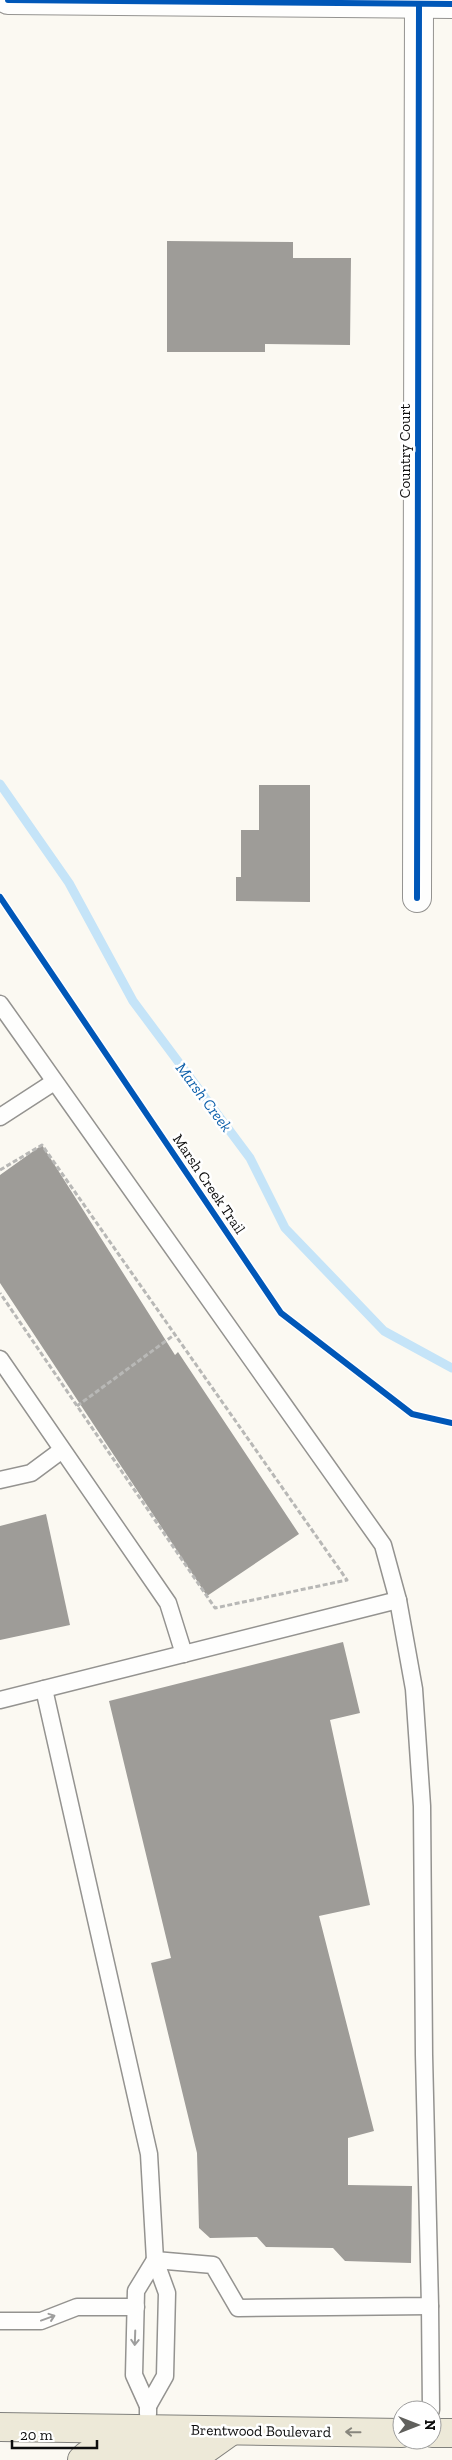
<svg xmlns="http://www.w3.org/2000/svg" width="452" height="2460" font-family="'Zilla Slab',serif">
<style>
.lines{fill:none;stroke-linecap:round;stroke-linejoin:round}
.stream{stroke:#c5e4f8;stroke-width:9}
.building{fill:#9e9c98}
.service-casing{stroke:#949390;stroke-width:19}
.minor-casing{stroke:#949390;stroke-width:30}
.primary-casing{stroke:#81817d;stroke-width:30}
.path{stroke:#b8b8b6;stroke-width:3;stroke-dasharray:5 2.5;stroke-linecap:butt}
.service{stroke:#fefefd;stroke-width:16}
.minor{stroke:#fefefd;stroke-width:28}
.primary{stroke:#ede9d8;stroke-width:28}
.cycleway-casing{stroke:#fff;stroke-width:9}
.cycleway{stroke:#0057b8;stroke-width:6}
.oneway{stroke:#9e9e9d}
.oneway2{stroke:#88867d}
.labels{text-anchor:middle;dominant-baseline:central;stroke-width:5;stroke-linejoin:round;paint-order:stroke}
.street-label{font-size:15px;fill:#0d0d0d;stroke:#fff}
.water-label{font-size:16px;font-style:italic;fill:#0c5faa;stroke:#fff}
</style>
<rect width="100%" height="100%" fill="#fbf9f2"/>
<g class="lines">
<path class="stream" d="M0,784l69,99 64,118 117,157 35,70 99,103 68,37"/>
</g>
<g class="building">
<path d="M167,241l126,1v16h58l-1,87 -85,-1v8h-98z"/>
<path d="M259,785h51v117l-74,-1v-24h5v-47h18z"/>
<path d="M42,1145l133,210 3,-3 121,182 -92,62 -207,-313v-108z"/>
<path d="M46,1514l24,111 -70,15v-114z"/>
<path d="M343,1642l17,71 -30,7 40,185 -51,11 55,215 -26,7v47l64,1 -1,77 -66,-2 -12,-13 -67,-1 -9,-10 -47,1 -11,-10 -2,-75 -46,-190 20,-5 -62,-257z"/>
</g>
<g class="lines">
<g class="service-casing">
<g id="service">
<path d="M0,1004l383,541 15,55 16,89 8,117 2,249 6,251 -192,2 -25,-43 -58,-5"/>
<path d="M0,1117l54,-35"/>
<path d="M0,1359l168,244 16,51"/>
<path d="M0,1480l31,-7 31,-23"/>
<path d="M44,1689l105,465 6,106 12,33 -2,83 -17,30"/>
<path d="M0,1700l398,-100"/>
<path d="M430,2306l1,104"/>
<path d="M0,2321h41l36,-14h59"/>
<path d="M148,2414v-8l-14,-31 2,-84 19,-31"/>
</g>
</g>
<g class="minor-casing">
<g id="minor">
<path d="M8,0l444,4"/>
<path d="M417,898l2,-894"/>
</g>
</g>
<g class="primary-casing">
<g id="primary">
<path d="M0,2427l402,6"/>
<path d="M432,2433h20"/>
<path d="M82,2460c3,-3 8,-8 13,-9 21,-4 48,9 52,-21"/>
<path d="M152,2460l15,-9h36l28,-20"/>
</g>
</g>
<g class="path">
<path d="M0,1170l42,-25 305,435 -132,28 -215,-315"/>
<path d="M77,1406l97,-71"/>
</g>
<use href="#service" class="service"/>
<use href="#minor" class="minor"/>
<use href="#primary" class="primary"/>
<g class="cycleway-casing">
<g id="cycleway">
<path d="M8,0l444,4"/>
<path d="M0,897l281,416 131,101 40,9"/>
<path d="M417,898l2,-894"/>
</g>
</g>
<use href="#cycleway" class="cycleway"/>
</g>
<defs><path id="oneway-shaft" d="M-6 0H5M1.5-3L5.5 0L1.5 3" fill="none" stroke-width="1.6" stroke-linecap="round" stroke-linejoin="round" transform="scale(1.25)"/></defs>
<g class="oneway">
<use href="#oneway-shaft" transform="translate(48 2318) rotate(-20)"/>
<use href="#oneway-shaft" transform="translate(135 2338) rotate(92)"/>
</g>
<use class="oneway2" href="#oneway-shaft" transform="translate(353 2432) rotate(-179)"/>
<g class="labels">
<g class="street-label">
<text transform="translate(405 451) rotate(-90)">Country Court</text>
<text transform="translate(209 1184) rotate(56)">Marsh Creek Trail</text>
<text transform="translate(261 2431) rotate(1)">Brentwood Boulevard</text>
</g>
<g class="water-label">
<text transform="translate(204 1097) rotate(53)">Marsh Creek</text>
</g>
</g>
<g transform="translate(417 2425) rotate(90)"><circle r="24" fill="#ffffff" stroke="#9e9e9e"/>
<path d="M0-4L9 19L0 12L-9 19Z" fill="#60605d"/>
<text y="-8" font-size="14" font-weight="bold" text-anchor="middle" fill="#0d0d0d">N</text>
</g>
<path d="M12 2440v8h85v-8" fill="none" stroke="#0d0d0d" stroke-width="2.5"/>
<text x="20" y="2440" font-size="15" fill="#0d0d0d" stroke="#ffffff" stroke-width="4" paint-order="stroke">20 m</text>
</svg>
